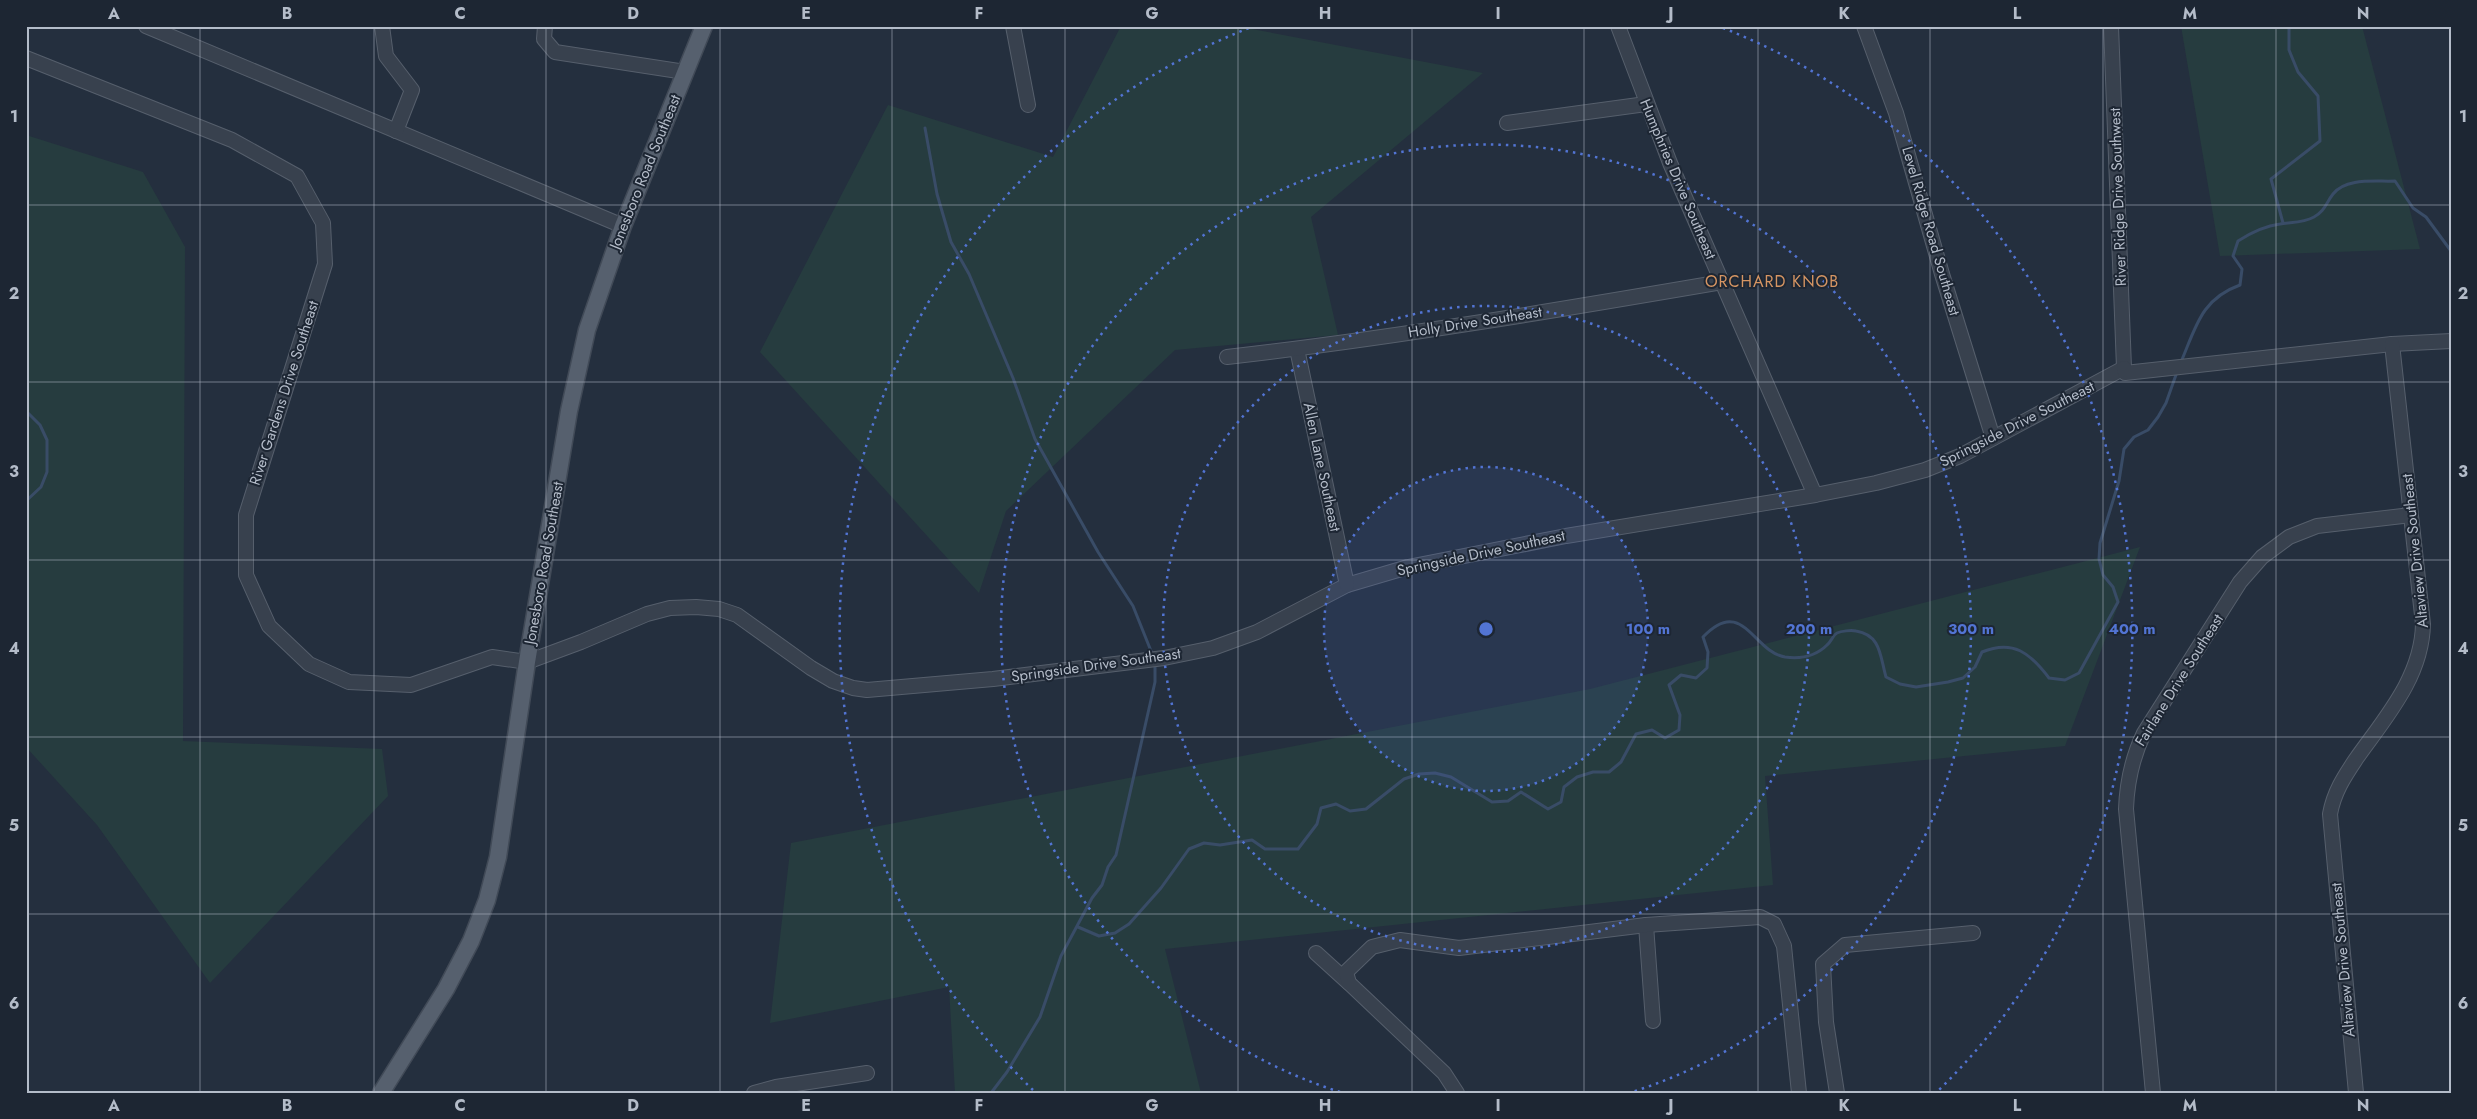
<svg xmlns="http://www.w3.org/2000/svg" width="2477" height="1119" font-family="Jost,sans-serif">
<style>
.green{fill:#263c3f}
.lines{fill:none;stroke-linecap:round;stroke-linejoin:round}
.stream{stroke:#394c67;stroke-width:3}
.minor-casing{stroke:#565f6c;stroke-width:16}
.major-casing{stroke:#414a57;stroke-width:19}
.minor{stroke:#38414e;stroke-width:14}
.major{stroke:#56606e;stroke-width:16}
.grid{fill:none;stroke:#b4bcc9;stroke-width:1;stroke-opacity:0.55}
.ring{fill:none;stroke:#5274d3;stroke-width:2.5;stroke-dasharray:2.5 5}
.labels{text-anchor:middle;dominant-baseline:central;stroke-width:4;stroke-linejoin:round;paint-order:stroke}
.street-label{font-size:15px;fill:#b4bcc9;stroke:#1d2633}
.neighbourhood-label{font-size:16px;letter-spacing:1px;fill:#d59563;stroke:#1d2633}
.centre{fill:#5274d3;stroke:#1d2633;stroke-width:2.5}
.ring-label{font-size:15px;text-anchor:middle;font-weight:bold;fill:#5274d3;stroke:#1d2633;stroke-width:4;stroke-linejoin:round;paint-order:stroke}
.neatline{fill:none;stroke:#b4bcc9;stroke-width:2}
.grid-label{font-size:16px;text-anchor:middle;font-weight:bold;fill:#b4bcc9}
</style>
<rect width="100%" height="100%" fill="#242f3e"/>
<g class="green">
<path d="M1121,26h115l247,47 -172,144 27,118 -163,15 -169,161 -27,82 -219,-241 128,-247 165,52z"/>
<path d="M2181,26h181l58,223 -200,7z"/>
<path d="M26,135l117,37 42,75 -2,494 199,8 6,47 -178,187 -113,-158 -71,-78z"/>
<path d="M2140,547l-75,199 -300,30 8,109 -608,64 36,144h-246l-6,-106 -179,36 21,-180 799,-154z"/>
</g>
<g class="lines">
<g class="stream">
<path d="M925,128l12,66 14,48 18,32 44,104 22,61 63,113 35,54 20,50"/>
<path d="M2283,223l-12,-44 49,-38 -2,-45 -20,-24 -9,-22v-24"/>
<path d="M2181,362c15,-35 20,-63 59,-77l2,-16 -9,-13 5,-15c14,-9 26,-15 42,-17 12,-2 23,-1 34,-7 11,-6 12,-14 19,-23 13,-17 44,-12 62,-13l18,27 13,9 25,34"/>
<path d="M26,411l14,14 7,15v32l-6,15 -15,14"/>
<path d="M1078,927l21,9 16,-3 14,-9 32,-36 28,-39 15,-6 16,2 32,-5 13,9h33l19,-25 4,-16 15,-4 14,7 16,-2 38,-30 15,-5 16,-1 16,4 41,25 16,-1 13,-9 27,17 13,-7 3,-15 13,-10 16,-5h16l12,-10 15,-28 16,-4 13,8 14,-8 1,-15 -11,-30 12,-10 15,3 11,-10 1,-16 -5,-15c40,-42 50,15 82,20 15,2 31,-1 42,-12 4,-3 6,-10 10,-12 4,-2 14,-3 19,-2 25,4 24,25 30,46l14,7 16,3 32,-5 15,-4 12,-11 7,-15c31,-13 48,1 67,26l16,2 14,-7 39,-71 -5,-15 -10,-12 -4,-16 1,-16 19,-62 5,-32 10,-12 14,-7 10,-13 8,-14 11,-31"/>
<path d="M991,1093l16,-21 33,-55 21,-61 31,-58 10,-13 6,-18 8,-12 39,-173v-20"/>
</g>
<g class="minor-casing">
<g id="minor">
<path d="M146,26l477,200"/>
<path d="M382,26l4,30 26,34 -16,41"/>
<path d="M545,26l-1,13 11,13 130,20"/>
<path d="M1013,26l15,79"/>
<path d="M1618,26l52,137 145,332"/>
<path d="M1864,26l32,87 46,161 51,164"/>
<path d="M2111,26l13,342"/>
<path d="M26,58l206,82 65,36 26,47 2,41 -79,251v60l23,51 40,38 40,18 62,3 81,-28 35,5 54,-20 66,-28 23,-6 26,-1 23,2 18,6 74,53 22,13 20,7 14,2 126,-11 171,-21 49,-10 44,-16 90,-47 61,-18 158,-31 249,-41 61,-12 49,-13 35,-14 164,-88"/>
<path d="M1507,123l139,-19"/>
<path d="M1297,349l50,236"/>
<path d="M1227,357c166,-19 331,-47 495,-75"/>
<path d="M2124,368l1,5 267,-29 59,-3"/>
<path d="M1646,925l7,96"/>
<path d="M1316,953l33,30"/>
<path d="M754,1093l22,-6 91,-14"/>
<path d="M1457,1093l-13,-20 -95,-90 -3,-11 26,-25 28,-7 59,8 187,-23 114,-8 14,7 10,22 15,147"/>
<path d="M1837,1093l-11,-71 -3,-58 22,-19 128,-12"/>
<path d="M2153,1093l-27,-284c1,-28 6,-51 18,-76l96,-151 22,-25 27,-20 28,-11 94,-11"/>
<path d="M2356,1093l-26,-279c4,-22 14,-37 26,-55 29,-41 66,-82 67,-135l-31,-280"/>
</g>
</g>
<g class="major-casing">
<path id="major" d="M381,1093l65,-104 25,-48 16,-41 11,-43 29,-195 42,-251 18,-81 36,-104 81,-200"/>
</g>
<use href="#minor" class="minor"/>
<use href="#major" class="major"/>
</g>
<path class="grid" d="M200,26v1067M374,26v1067M546,26v1067M720,26v1067M892,26v1067M1065,26v1067M1238,26v1067M1412,26v1067M1584,26v1067M1758,26v1067M1930,26v1067M2103,26v1067M2276,26v1067M26,205h2425M26,382h2425M26,560h2425M26,737h2425M26,914h2425"/>
<circle cx="1486" cy="629" r="162" fill="#5274d3" fill-opacity=".12"/>
<g class="ring">
<circle cx="1486" cy="629" r="162"/>
<circle cx="1486" cy="629" r="323"/>
<path d="M1340 1092A485 485 0 1 1 1632 1092"/>
<path d="M1033 1090A646 646 0 0 1 1249 28M1723 28A646 646 0 0 1 1939 1090"/>
</g>
<g class="labels">
<g class="street-label">
<text transform="translate(645 172) rotate(-68)">Jonesboro Road Southeast</text>
<text transform="translate(1678 179) rotate(67)">Humphries Drive Southeast</text>
<text transform="translate(2118 197) rotate(-92)">River Ridge Drive Southwest</text>
<text transform="translate(1931 231) rotate(74)">Level Ridge Road Southeast</text>
<text transform="translate(1475 322) rotate(-9)">Holly Drive Southeast</text>
<text transform="translate(284 393) rotate(-72)">River Gardens Drive Southeast</text>
<text transform="translate(2017 424) rotate(-27)">Springside Drive Southeast</text>
<text transform="translate(1322 467) rotate(78)">Allen Lane Southeast</text>
<text transform="translate(2415 551) rotate(-96)">Altaview Drive Southeast</text>
<text transform="translate(1481 553) rotate(-12)">Springside Drive Southeast</text>
<text transform="translate(544 563) rotate(-80)">Jonesboro Road Southeast</text>
<text transform="translate(1096 665) rotate(-8)">Springside Drive Southeast</text>
<text transform="translate(2179 680) rotate(-58)">Fairlane Drive Southeast</text>
<text transform="translate(2343 960) rotate(-95)">Altaview Drive Southeast</text>
</g>
<g class="neighbourhood-label">
<text x="1772" y="281">ORCHARD KNOB</text>
</g>
</g>
<circle cx="1486" cy="629" r="8" class="centre"/>
<g class="ring-label">
<text x="1648" y="634">100 m</text>
<text x="1809" y="634">200 m</text>
<text x="1971" y="634">300 m</text>
<text x="2132" y="634">400 m</text>
</g>
<rect width="2477" height="1119" fill="none" stroke="#1d2633" stroke-width="55"/>
<rect x="28" y="28" width="2422" height="1064" class="neatline"/>
<g class="grid-label">
<text x="114" y="19">A</text>
<text x="287" y="19">B</text>
<text x="460" y="19">C</text>
<text x="633" y="19">D</text>
<text x="806" y="19">E</text>
<text x="979" y="19">F</text>
<text x="1152" y="19">G</text>
<text x="1325" y="19">H</text>
<text x="1498" y="19">I</text>
<text x="1671" y="19">J</text>
<text x="1844" y="19">K</text>
<text x="2017" y="19">L</text>
<text x="2190" y="19">M</text>
<text x="2363" y="19">N</text>
<text x="14" y="122">1</text>
<text x="2463" y="122">1</text>
<text x="14" y="299">2</text>
<text x="2463" y="299">2</text>
<text x="14" y="477">3</text>
<text x="2463" y="477">3</text>
<text x="14" y="654">4</text>
<text x="2463" y="654">4</text>
<text x="14" y="831">5</text>
<text x="2463" y="831">5</text>
<text x="14" y="1009">6</text>
<text x="2463" y="1009">6</text>
<text x="114" y="1111">A</text>
<text x="287" y="1111">B</text>
<text x="460" y="1111">C</text>
<text x="633" y="1111">D</text>
<text x="806" y="1111">E</text>
<text x="979" y="1111">F</text>
<text x="1152" y="1111">G</text>
<text x="1325" y="1111">H</text>
<text x="1498" y="1111">I</text>
<text x="1671" y="1111">J</text>
<text x="1844" y="1111">K</text>
<text x="2017" y="1111">L</text>
<text x="2190" y="1111">M</text>
<text x="2363" y="1111">N</text>
</g>
</svg>
